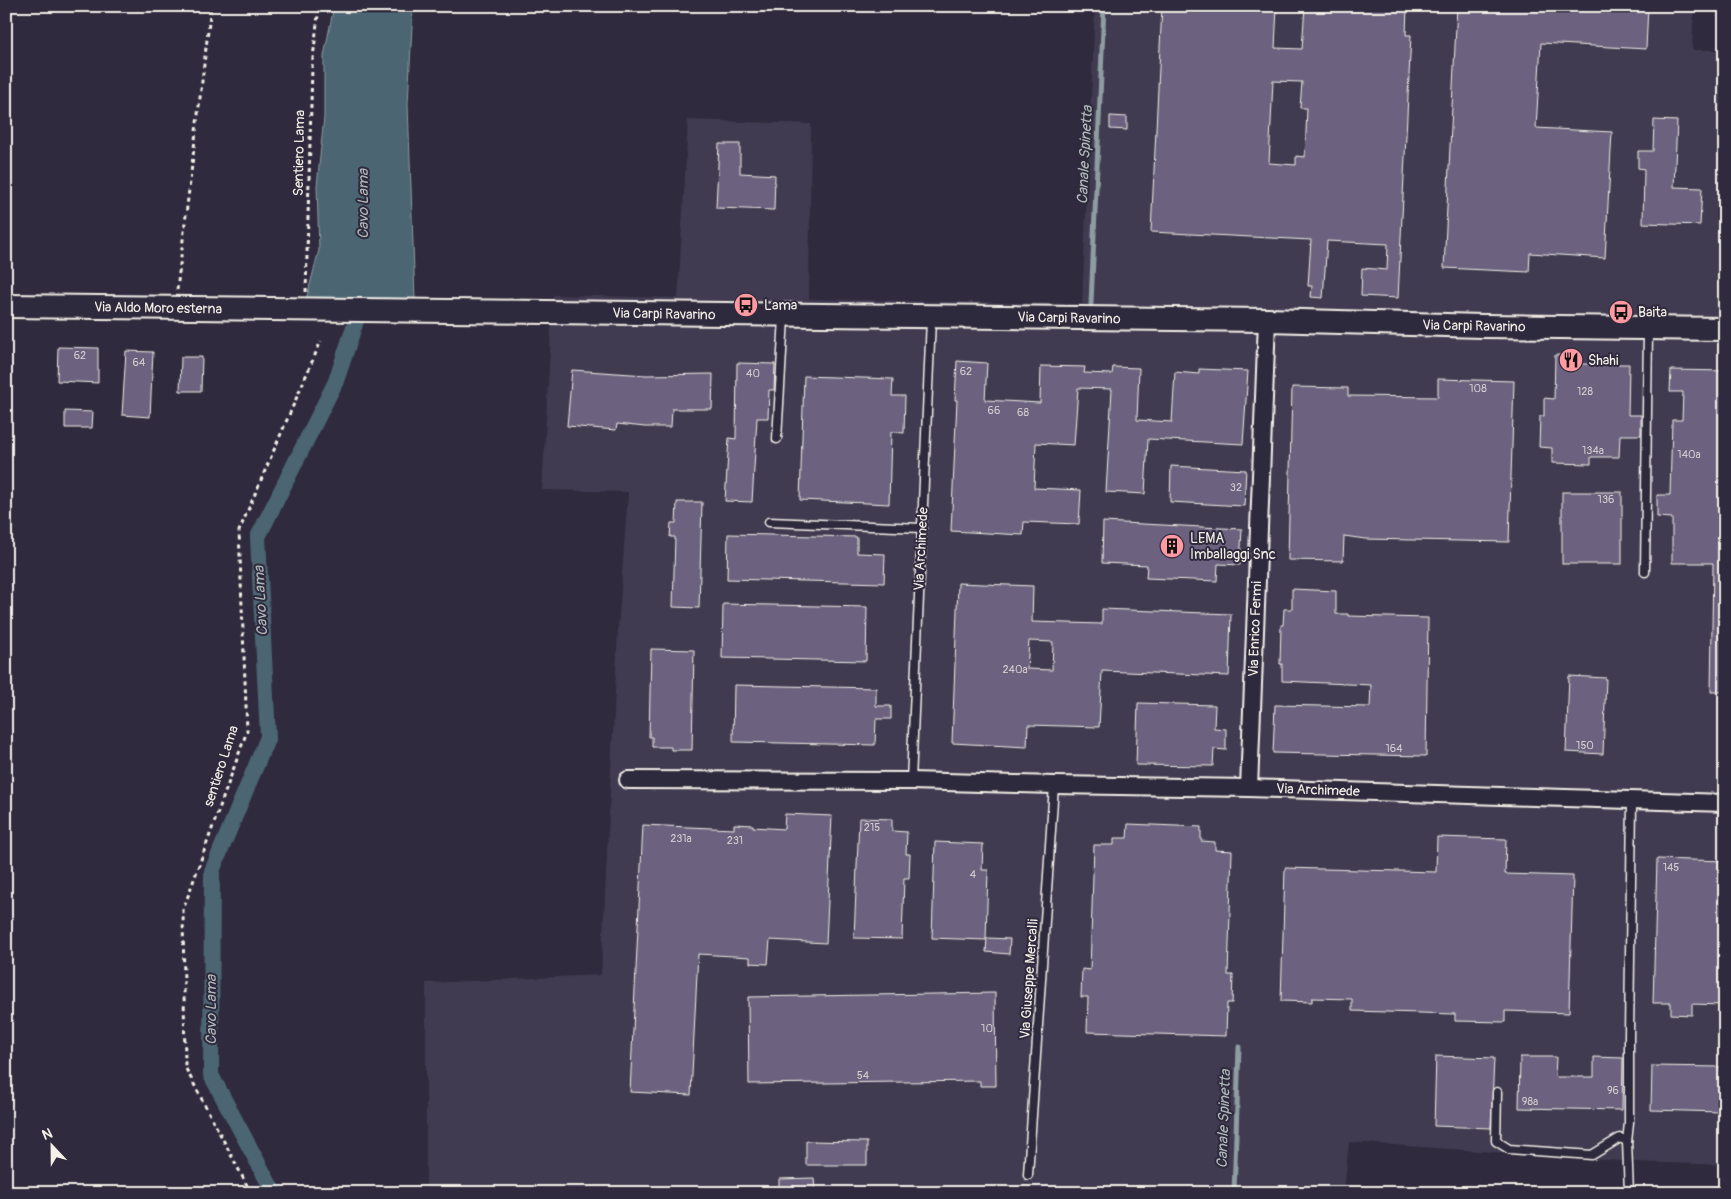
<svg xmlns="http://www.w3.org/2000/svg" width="1731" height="1199" font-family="Pangolin,sans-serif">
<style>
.built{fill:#413b51}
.water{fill:#4b6573;stroke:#8f9da2}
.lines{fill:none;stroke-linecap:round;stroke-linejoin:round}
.stream{stroke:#8f9da2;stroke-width:5}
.canal{stroke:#4b6573;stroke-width:16}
.building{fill:#6c627f;stroke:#f4f1e8;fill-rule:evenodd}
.lane-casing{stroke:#f4f1e8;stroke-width:11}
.street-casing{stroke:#f4f1e8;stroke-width:20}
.secondary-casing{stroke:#f4f1e8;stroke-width:26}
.path{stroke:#f4f1e8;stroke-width:3;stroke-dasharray:4 4;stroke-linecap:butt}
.lane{stroke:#2f2a3d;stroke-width:8}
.street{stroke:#2f2a3d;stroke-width:16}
.secondary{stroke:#2f2a3d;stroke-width:22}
.labels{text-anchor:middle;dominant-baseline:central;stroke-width:4;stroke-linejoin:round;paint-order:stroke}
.number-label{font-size:11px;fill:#d2cdce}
.street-label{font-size:14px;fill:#f4f1e8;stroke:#2f2a3d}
.poi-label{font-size:14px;fill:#f4f1e8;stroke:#2f2a3d;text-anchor:start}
.water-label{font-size:15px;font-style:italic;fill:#b0b9b9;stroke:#2f2a3d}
</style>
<rect width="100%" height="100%" fill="#2f2a3d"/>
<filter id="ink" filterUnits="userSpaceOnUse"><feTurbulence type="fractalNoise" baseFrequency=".02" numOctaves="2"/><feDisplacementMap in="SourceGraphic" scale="10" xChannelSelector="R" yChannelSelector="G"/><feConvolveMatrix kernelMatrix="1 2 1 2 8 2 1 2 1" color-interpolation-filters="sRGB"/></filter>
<g filter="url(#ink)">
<path class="built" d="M1095,6h599l-2,44h33v1115l-90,-3 -286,-20 -5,51h-918v-210l175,-8 17,-346 10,-137 -86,-2 11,-195 125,3 10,-178 123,4 -2,175 273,5z"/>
<path class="water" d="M334,6h79l-5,98 7,196h-109l13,-50 -2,-64 7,-69v-61z"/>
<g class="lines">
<g class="stream">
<path d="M1091,304l13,-298"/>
<path d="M1234,1193l5,-146"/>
</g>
<path class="canal" d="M274,1193l-63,-118 1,-204 56,-134 -10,-200 78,-156 27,-81"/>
</g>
<g class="building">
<path d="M1162,6h115l-2,42 27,1 3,-43h102l-1,29h5l-13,263 -37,-2 1,-28 25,2 1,-26 -61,-3 -4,57 -12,-1 1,-11h-4l3,-46 -160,-8zM1273,81l29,1 -2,26h7l-2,49 -9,-1v9l-27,-2z"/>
<path d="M1457,6h191l-2,43 -105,-6 -5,85 76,4 -7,126 -75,-5 -1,19 -85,-4z"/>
<path d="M1110,116l17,1v13l-17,-1z"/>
<path d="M1654,120l23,1 -3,66 28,1 -2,37 -57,-2 1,-54 -6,-1v-17h15z"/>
<path d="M719,144h21v29l35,2 -1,35 -58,-2z"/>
<path d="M58,347l40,1v35l-41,-2z"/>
<path d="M126,351l27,1 -3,65 -28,-2z"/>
<path d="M1555,355l27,1 -1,8h48l-1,51h13v20h-21l-1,22h-28v7l-39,-1v-15l-13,-1 1,-31h4v-18l10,1z"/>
<path d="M181,357h21l-1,34h-21z"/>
<path d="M957,361l30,2 -2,37 55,3 1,-37 44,1 -1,6 28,1 1,-7 26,1 -2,52 35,2 3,-50 24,2v-5l49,2 -5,73 -95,-5 -3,55 -39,-2 6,-103 -34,-1 -4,57 -38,-2 -2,45 47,2 -2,34 -55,-2 -1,13 -72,-4 6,-131h-2z"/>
<path d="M737,363l38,1 -1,26h-5l-1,28h-11l-5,84 -27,-1 4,-63 7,1z"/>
<path d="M572,370l74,5 67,-1 -1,35h-40l-1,18h-26l-28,-3 -1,6 -49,-4z"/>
<path d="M1671,370l54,1v321h-14l2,-129h-41v-45l-15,-1v-22h13l2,-75h10l1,-28h-13z"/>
<path d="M804,376l89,3 -1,17h13l-1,37 -13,-1 -2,72 -89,-4z"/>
<path d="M1438,379l76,2 -5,161 -144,-3 -21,-3 -1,25 -55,-1 4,-173 56,1v8l90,1z"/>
<path d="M65,411l28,1 -1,16h-27z"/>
<path d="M1171,466l75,4 -2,36 -74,-4z"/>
<rect x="1562" y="492" width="60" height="72"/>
<path d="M677,502h25l-3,106 -26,-1 2,-70h-5l1,-14h5z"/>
<path d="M1103,522l139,7 -2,36 -22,-1 -1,17 -71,-3 1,-13 -45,-2z"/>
<path d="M728,534l129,3v16l28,1 -1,29 -157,-4z"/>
<path d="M958,583l75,3 -1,36 70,2v-15l129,5 -2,62 -127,-5 -3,56 -71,-2 -1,22 -75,-4zM1029,641l24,1 -1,28 -25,-1z"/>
<path d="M1292,589l44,2v23h12v2l80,2 -2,138 -153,-3 2,-48 95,2 1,-22 -89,-4v-17h-2l1,-39h2l1,-16h8z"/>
<path d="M723,604l144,3 -1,54 -144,-3z"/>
<path d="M651,649l43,1 -2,100h-21v-3h-19v-10h-3z"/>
<path d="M1569,676l37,2 -3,76 -37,-2z"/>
<path d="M734,685l142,3v18h15v13h-15l-1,26 -142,-3z"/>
<path d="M1138,703l77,2 -1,23 12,1v21l-12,-1 -1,17 -77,-1z"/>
<path d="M785,814l47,2 -6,127 -56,-3 -2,24 -18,-1v-6l-52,-3 -7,141 -61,-3 13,-267 91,4v-5l19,1v2l31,2z"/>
<path d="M859,818l33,1v12l15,1 -1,22h4l-1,24h-5l-2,61 -48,-1z"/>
<path d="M1128,824l73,3v14l14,1v8l17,1 -4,124h5l-1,28h-5l-1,33 -139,-4 1,-35h-7l1,-28 8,1 4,-125h20v-7h13z"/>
<path d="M1437,837l69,2 -1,35 68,2 -4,137 -64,-2v11l-50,-1v-7l-103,-3v-12l-40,-1v4l-31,-1 4,-133 151,4z"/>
<path d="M935,842l48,2 -1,26h6l-2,70 -54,-2z"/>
<path d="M1657,859l68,2 -2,144 -31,-1v11l-21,-1v-11h-18z"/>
<path d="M987,938l23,1 -1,15 -23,-2z"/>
<path d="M995,993l1,93h-16v-5l-231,3 -1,-87z"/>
<path d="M1436,1056l58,2 -3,70 -57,-2z"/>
<path d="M1520,1057h36l-1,20h39v-20l29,1 -1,52 -103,-2z"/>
<path d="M1652,1066l69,1 -1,45 -69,-2z"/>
<path d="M806,1141l61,1v23h-61z"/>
<path d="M814,1178l1,15h-36v-14z"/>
</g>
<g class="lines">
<g class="lane-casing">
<g id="lane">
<path d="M777,439l7,-122"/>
<path d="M769,522l153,6"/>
<path d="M1645,572l3,-242"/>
<path d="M911,781l20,-462"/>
<path d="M1497,1092l-1,49 13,8 83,6 28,-17 7,3 2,52"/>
<path d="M1627,1142l2,-19v-87l3,-235"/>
<path d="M1028,1175l26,-390"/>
</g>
</g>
<g class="street-casing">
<g id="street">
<path d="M628,780l283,1 143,4 195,3 476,15"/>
<path d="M1249,788l18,-468"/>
</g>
</g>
<g class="secondary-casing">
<path id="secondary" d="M6,306l1261,14 215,6 243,3"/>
</g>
<g class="path">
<path d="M177,290l34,-284"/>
<path d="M306,292l6,-225 7,-61"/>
<path d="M251,1193l-66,-126 -2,-157 64,-179 -8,-200 82,-190"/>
</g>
<use href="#lane" class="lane"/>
<use href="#street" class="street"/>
<use href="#secondary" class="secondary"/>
</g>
</g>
<defs>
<g id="bus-disc" transform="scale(1.25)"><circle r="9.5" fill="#ff9aa2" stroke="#2f2a3d"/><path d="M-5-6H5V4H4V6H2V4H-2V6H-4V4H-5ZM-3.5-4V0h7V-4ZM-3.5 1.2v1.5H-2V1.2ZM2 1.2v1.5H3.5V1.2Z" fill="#111"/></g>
<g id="restaurant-disc" transform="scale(1.25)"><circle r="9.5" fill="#ff9aa2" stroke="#2f2a3d"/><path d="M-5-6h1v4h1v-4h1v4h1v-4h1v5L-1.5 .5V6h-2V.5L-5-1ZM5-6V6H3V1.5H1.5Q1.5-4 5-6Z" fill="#111"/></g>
<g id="building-disc" transform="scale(1.25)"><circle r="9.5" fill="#ff9aa2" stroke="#2f2a3d"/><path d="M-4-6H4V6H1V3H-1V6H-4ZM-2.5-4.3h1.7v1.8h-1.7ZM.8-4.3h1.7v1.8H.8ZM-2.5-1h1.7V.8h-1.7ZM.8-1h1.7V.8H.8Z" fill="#111"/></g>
</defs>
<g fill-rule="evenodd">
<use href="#bus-disc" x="746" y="305"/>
<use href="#bus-disc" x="1621" y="312"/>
<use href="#restaurant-disc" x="1571" y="360"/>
<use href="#building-disc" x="1172" y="546"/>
</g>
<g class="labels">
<g class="number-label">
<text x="80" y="355">62</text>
<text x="139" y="362">64</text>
<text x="966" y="371">62</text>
<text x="753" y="373">40</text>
<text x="1478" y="388">108</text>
<text x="1585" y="391">128</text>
<text x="994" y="410">66</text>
<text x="1023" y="412">68</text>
<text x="1593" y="450">134a</text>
<text x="1689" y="454">140a</text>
<text x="1236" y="487">32</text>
<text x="1606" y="499">136</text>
<text x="1015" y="669">240a</text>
<text x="1585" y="745">150</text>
<text x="1394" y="748">164</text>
<text x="872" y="827">215</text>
<text x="681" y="838">231a</text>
<text x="735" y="840">231</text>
<text x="1671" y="867">145</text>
<text x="973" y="874">4</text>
<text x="987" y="1028">10</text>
<text x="863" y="1075">54</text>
<text x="1613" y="1090">96</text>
<text x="1530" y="1101">98a</text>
</g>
<g class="street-label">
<text transform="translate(299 153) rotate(-89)">Sentiero Lama</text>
<text transform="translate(158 308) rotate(1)">Via Aldo Moro esterna</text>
<text transform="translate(664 314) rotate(1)">Via Carpi Ravarino</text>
<text transform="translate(1069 318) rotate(1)">Via Carpi Ravarino</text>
<text transform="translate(1474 326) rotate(1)">Via Carpi Ravarino</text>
<text transform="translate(921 549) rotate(-87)">Via Archimede</text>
<text transform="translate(1255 629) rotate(-88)">Via Enrico Fermi</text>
<text transform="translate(221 766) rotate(-72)">sentiero Lama</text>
<text transform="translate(1318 790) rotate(2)">Via Archimede</text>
<text transform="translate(1029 979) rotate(-86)">Via Giuseppe Mercalli</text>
</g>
<g class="poi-label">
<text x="764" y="305">Lama</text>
<text x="1638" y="312">Baita</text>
<text x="1588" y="360">Shahi</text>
<text x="1190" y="538">LEMA<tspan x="1190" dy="16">Imballaggi Snc</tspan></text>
</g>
<g class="water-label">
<text transform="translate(1085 155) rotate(-87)">Canale Spinetta</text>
<text transform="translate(363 204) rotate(-90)">Cavo Lama</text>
<text transform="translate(261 601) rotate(-93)">Cavo Lama</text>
<text transform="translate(211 1010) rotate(-90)">Cavo Lama</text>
<text transform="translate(1224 1119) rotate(-88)">Canale Spinetta</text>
</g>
</g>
<rect width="1731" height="1199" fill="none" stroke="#2f2a3d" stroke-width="25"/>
<rect x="12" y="12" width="1706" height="1174" fill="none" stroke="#f4f1e8" stroke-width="2" filter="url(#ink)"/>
<g transform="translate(52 1146) rotate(338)" stroke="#2f2a3d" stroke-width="4" paint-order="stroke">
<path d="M0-4L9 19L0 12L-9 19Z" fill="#f4f1e8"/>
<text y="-8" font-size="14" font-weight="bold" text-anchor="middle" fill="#f4f1e8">N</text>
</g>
</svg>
